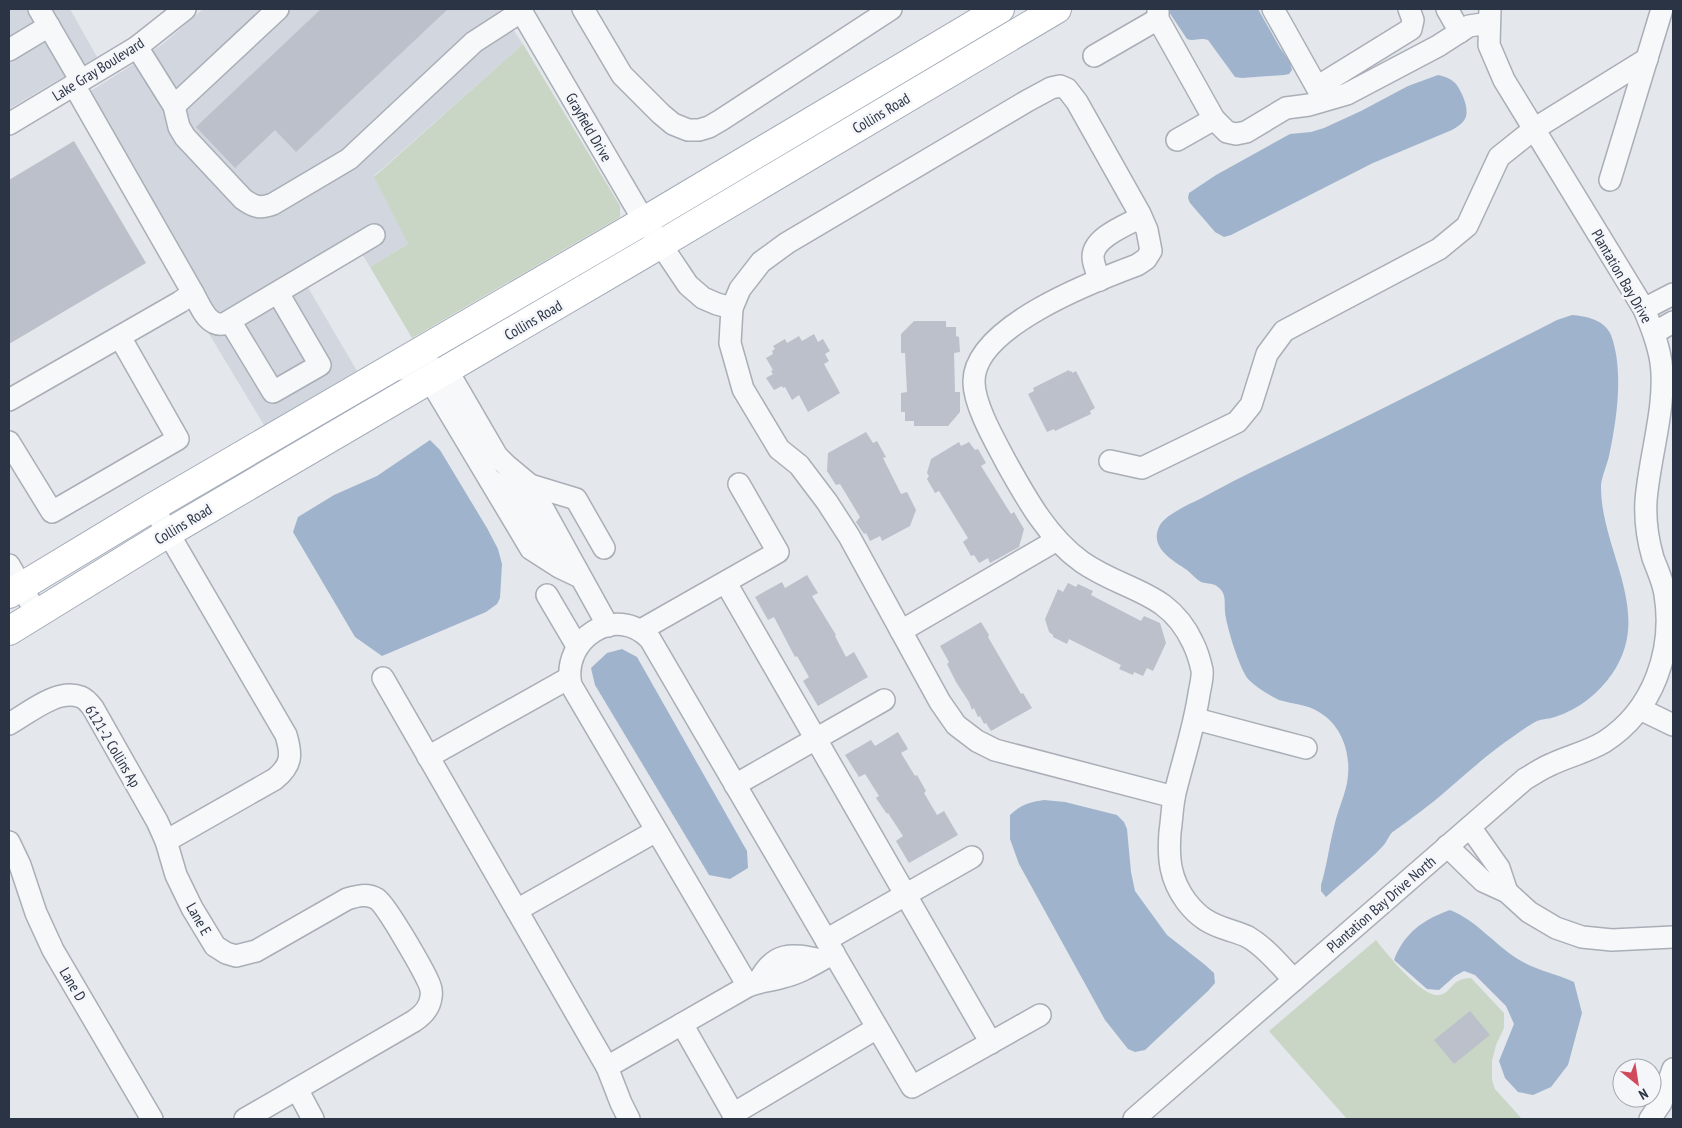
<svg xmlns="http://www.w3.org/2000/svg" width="1682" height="1128" font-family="'PT Sans Narrow',sans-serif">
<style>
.built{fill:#d2d6de}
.green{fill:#c9d6c5}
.water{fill:#9fb4cc}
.building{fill:#bbc0ca}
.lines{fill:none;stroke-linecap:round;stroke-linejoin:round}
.minor-casing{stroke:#a9aeb7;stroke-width:24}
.major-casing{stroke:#a3abb8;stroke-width:30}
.minor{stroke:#f7f8fa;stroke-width:21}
.major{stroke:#fff;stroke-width:28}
.labels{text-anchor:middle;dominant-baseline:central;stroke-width:5;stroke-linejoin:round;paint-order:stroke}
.street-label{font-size:15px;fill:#2b3445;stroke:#f4f6f9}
</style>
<rect width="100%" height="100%" fill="#e4e7ec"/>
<g class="built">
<path d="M9,9h61l27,48 -88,52z"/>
<path d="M203,9h296l24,35 -149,132 34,68 -38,23 -9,-15 -55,32 51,87 -93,54 -73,-121 -118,-202 56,-35 35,-24z"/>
</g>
<g class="green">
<path d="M523,44l97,162v11l-208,121 -42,-71 38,-23 -34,-67z"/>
<path d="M1376,940c10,13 46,58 63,55 14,-2 11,-17 32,-17l33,35v15l-8,17 -4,16v19l3,9 27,30h-175l-78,-88z"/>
</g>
<g class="water">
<path d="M1167,9h91l22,39 10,14 2,8 -3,4 -5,1 -42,3 -7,-1 -27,-37c-9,-3 -14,2 -21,-1z"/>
<path d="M1438,75c6,1 14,4 18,9 6,8 14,25 9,35 -3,5 -8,8 -13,11l-79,33 -142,72 -7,2 -9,-5 -25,-29 -2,-5 1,-5 27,-18 74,-41 21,-2 13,-4 37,-17 47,-25z"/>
<path d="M1572,315c14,1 33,5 39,20 13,35 6,84 -2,121 -2,9 -7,20 -8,29 -1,65 54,127 11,189 -14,20 -33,35 -57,43 -6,2 -13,2 -18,4 -8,4 -16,10 -23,15 -24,16 -46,36 -68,55 -17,15 -34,27 -52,40 -5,3 -7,11 -11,15 -17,18 -39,34 -57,51l-5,-6v-6c6,-19 8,-39 13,-58 3,-15 10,-29 13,-44 5,-27 -4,-57 -28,-71 -13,-8 -27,-8 -40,-12 -10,-5 -22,-12 -30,-20 -9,-9 -23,-55 -24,-68 -1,-10 2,-18 -7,-25 -4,-4 -11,-3 -17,-5 -5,-3 -9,-8 -14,-12 -15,-10 -39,-23 -27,-45 6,-10 27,-20 38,-25 45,-25 92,-46 139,-69 74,-36 147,-74 220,-111z"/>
<path d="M430,440l10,10 47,78 11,21 4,15 -2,34 -3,6 -11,8 -104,44 -27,-19 -62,-105 5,-15 36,-22 43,-19z"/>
<path d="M622,649l15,8 110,194 1,17 -18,11 -21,-4 -114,-190 -4,-17 16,-15z"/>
<path d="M1044,800l21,2 52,13 7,7 3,7 4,43 4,19 32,44 37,29 10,9 1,10 -7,8 -63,59 -10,2 -7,-3 -23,-29 -86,-156 -9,-25v-24c10,-10 20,-13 34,-15z"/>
<path d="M1450,910c28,11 47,38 73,52 13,8 36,13 51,20l8,31 -14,52 -17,22 -18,8 -15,-3 -13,-14 -6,-17 15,-37 -8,-18 -31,-31 -11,-4 -9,5 -16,14 -12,-1 -33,-29c10,-27 30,-41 56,-50z"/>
</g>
<g class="building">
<path d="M321,9h127l-152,143 -21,-22 -40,38 -39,-41z"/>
<path d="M74,141l72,122 -137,81v-164z"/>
<path d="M914,321h32v6h10v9l3,1 1,15 -6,1 1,39h5v20l-12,14h-34v-5h-9v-9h-4v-19l6,-1 -2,-39h-4v-19z"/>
<path d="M814,334l4,8 5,-3 7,12 -5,3 4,7 -5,3 16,29 -32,19 -9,-17 -7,5 -7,-13 -2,1 -1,-2 -8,4 -8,-12 7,-4 -2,-3 2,-1 -7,-12 7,-4 -1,-3 3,-2 -2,-3 12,-7 2,4 12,-7 3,5z"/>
<path d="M1069,370l1,2 2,-1v2l4,-2 19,37 -5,3 1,3 -36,17 -1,-2 -7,3 -19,-38 6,-3 -1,-3z"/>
<path d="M866,432l7,11 4,-2 9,16 -3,1 18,36 6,-2 9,18 -6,16 -28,15 -2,-5 -10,5 -4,-8 -2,1 -8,-12 4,-5 -20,-33 -4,1 -9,-14 1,-18z"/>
<path d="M959,442l2,4 8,-4 6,8 3,-1 8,14 -5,3 30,48 3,-2 10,17 -5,18 -29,16 -2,-5 -9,5 -5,-8 -3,1 -8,-14 5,-4 -29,-47 -4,2 -8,-14 2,-3 -2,-3 4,-14z"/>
<path d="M807,575l11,18 -6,3 24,39 -1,1 11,21 8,-5 14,25 -50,29 -15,-25 6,-4 -12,-21 -2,1 -21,-40 -6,3 -13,-23 27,-15 3,6z"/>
<path d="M1068,583l8,4 2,-3 15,7 -2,4 50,26 3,-5 16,7 6,20 -13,28 -6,-3 -4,8 -9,-4 -1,3 -14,-6 2,-4 -52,-26 -2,5 -14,-7v-2l-4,-3 -4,-13 13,-30 5,3z"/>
<path d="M981,622l8,13 -1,2 33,57 2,-1 9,15 -41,23 -5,-8 -2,1 -4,-8 -2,1 -4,-9 -2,2 -3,-8 -13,-20 -9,-18 2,-2 -9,-16z"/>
<path d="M898,732l10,17 -7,4 14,23 2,-1 9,16 -2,2 13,22 7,-4 14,24 -49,28 -13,-22 7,-5 -15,-23 -1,1 -11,-16 3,-2 -14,-22 -6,3 -14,-22 26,-15 4,6z"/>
<path d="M1470,1011l20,24 -36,29 -20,-24z"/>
</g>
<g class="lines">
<g class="minor-casing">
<g id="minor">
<path d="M39,9l42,72"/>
<path d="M520,9l117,200 51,76 15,13 14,6 15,4 -2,35 13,46 36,60 20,16 28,37 22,34 91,166 16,23 21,16 18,9 179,47"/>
<path d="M583,9l39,66 39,39 12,10 15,6h11l10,-3 12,-7 170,-111"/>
<path d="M1158,9v10l56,100 13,13 9,2 10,-2 40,-24 23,-3 38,-11 91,-48 31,-20 20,-3"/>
<path d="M1273,9l51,91"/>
<path d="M1447,9l13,23"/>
<path d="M137,47l37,59 5,21 6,10 58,62c11,8 17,10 30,5l76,-45 125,-117 48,-31"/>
<path d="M9,50l40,-24"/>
<path d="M1094,56l64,-37"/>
<path d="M1317,87l94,-58 2,-9 -4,-11"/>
<path d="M174,106l104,-97"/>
<path d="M9,124l128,-77 48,-38"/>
<path d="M1177,140l37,-21"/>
<path d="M1610,180l52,-171"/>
<path d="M1100,280c-3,-7 -7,-16 -7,-23 0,-20 34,-32 48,-40"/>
<path d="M193,293c7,12 14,34 31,31l150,-89"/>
<path d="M732,308l8,-19 21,-27 26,-19 240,-142 24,-13 9,-2 7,3 10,13 63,112 7,16 4,21 -5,8 -9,6c-43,16 -164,62 -163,117 0,23 21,59 32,80 20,36 42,76 76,100 43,30 87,28 111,81 4,8 7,18 9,27 1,8 -2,17 -3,24 -5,34 -16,66 -24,99 -3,13 -3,26 -5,39 -2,27 0,47 16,69 13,17 24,23 43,29 6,2 13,4 19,7 17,10 32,28 46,43"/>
<path d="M1644,309l29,-15"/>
<path d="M230,321l43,71 47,-27 -42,-72"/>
<path d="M1654,333l19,-11"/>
<path d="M395,370c20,-4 32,-4 52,0l50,86 9,9 24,20 78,141"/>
<path d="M430,380l101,169 28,18 21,10"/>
<path d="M9,400l171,-98 13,-9 -119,-208"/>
<path d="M9,442l43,70 126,-73 -58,-102"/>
<path d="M1110,461l32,7 95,-46 14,-17 16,-51 17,-23 155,-82 28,-23 32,-69 35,-28 113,-70"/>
<path d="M490,480l28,15 40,70"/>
<path d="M530,485l46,14 28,49"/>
<path d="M153,507l133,228c6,20 6,30 -11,44l-109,62"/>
<path d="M9,565l28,49"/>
<path d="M726,583l265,460"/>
<path d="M547,595l30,51"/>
<path d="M641,630l137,-78 -39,-68"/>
<path d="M901,631l156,-91"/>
<path d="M383,678l224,389 14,36 8,16"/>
<path d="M1640,709l33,16"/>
<path d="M1196,719l110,29"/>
<path d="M9,724c20,-11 48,-36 72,-27 5,2 9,7 12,11l64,113 9,20 10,34 16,33 23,38 11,7 10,3 20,-5 91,-52c10,-3 20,-6 30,0 10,7 45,69 51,82 2,4 4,11 3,16 -1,11 -8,18 -17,24l-169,98"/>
<path d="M428,757l141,-79"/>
<path d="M735,785l149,-85"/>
<path d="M1470,827l29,41 8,24"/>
<path d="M9,842l11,23 16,48 17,37 99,169"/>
<path d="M1447,846l36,35 24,11 22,20 27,16 26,9 30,3 61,-3"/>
<path d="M517,910l139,-79"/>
<path d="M826,940l146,-83"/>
<path d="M759,981c15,-29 32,-28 61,-21"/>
<path d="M748,986l-177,-301c-10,-46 45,-82 79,-46l262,448 128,-72"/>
<path d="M682,1024l54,95"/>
<path d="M607,1067l141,-81c12,-5 23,-5 35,-9 18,-4 34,-15 51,-24"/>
<path d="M297,1089l16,30"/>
<path d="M733,1114l144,-86"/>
<path d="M1134,1119l391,-340c9,-5 17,-11 27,-15 17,-8 35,-12 52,-22 50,-32 70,-92 61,-148 -2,-13 -8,-25 -12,-36 -5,-17 -8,-39 -7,-57 3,-43 21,-96 15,-139 -3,-19 -10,-36 -17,-53l-140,-229 -15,-35 1,-36"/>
<path d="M1650,1119l11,-16 12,-34"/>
</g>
</g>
<g class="major-casing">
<g id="major">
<path d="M9,594l144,-87 491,-286 356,-212"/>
<path d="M9,631l159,-98 493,-289 396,-235"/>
</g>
</g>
<use href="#minor" class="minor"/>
<use href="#major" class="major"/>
</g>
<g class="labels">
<g class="street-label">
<text transform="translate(98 69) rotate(-32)">Lake Gray Boulevard</text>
<text transform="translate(881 113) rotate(-31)">Collins Road</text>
<text transform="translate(589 127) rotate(60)">Grayfield Drive</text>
<text transform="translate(1622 276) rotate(60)">Plantation Bay Drive</text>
<text transform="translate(533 320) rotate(-30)">Collins Road</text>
<text transform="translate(183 524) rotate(-31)">Collins Road</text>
<text transform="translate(113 746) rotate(59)">6121-2 Collins Ap</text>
<text transform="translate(1381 904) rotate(-41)">Plantation Bay Drive North</text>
<text transform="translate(199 919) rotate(60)">Lane E</text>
<text transform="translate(73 984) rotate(59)">Lane D</text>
</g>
</g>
<rect width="1682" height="1128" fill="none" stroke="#2b3445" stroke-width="20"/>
<g transform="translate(1637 1083) rotate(150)"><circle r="24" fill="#f4f6f9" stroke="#a4a8b1"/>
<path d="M0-4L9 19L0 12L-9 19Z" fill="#d1495b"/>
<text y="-8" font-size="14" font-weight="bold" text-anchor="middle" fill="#2b3445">N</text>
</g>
</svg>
